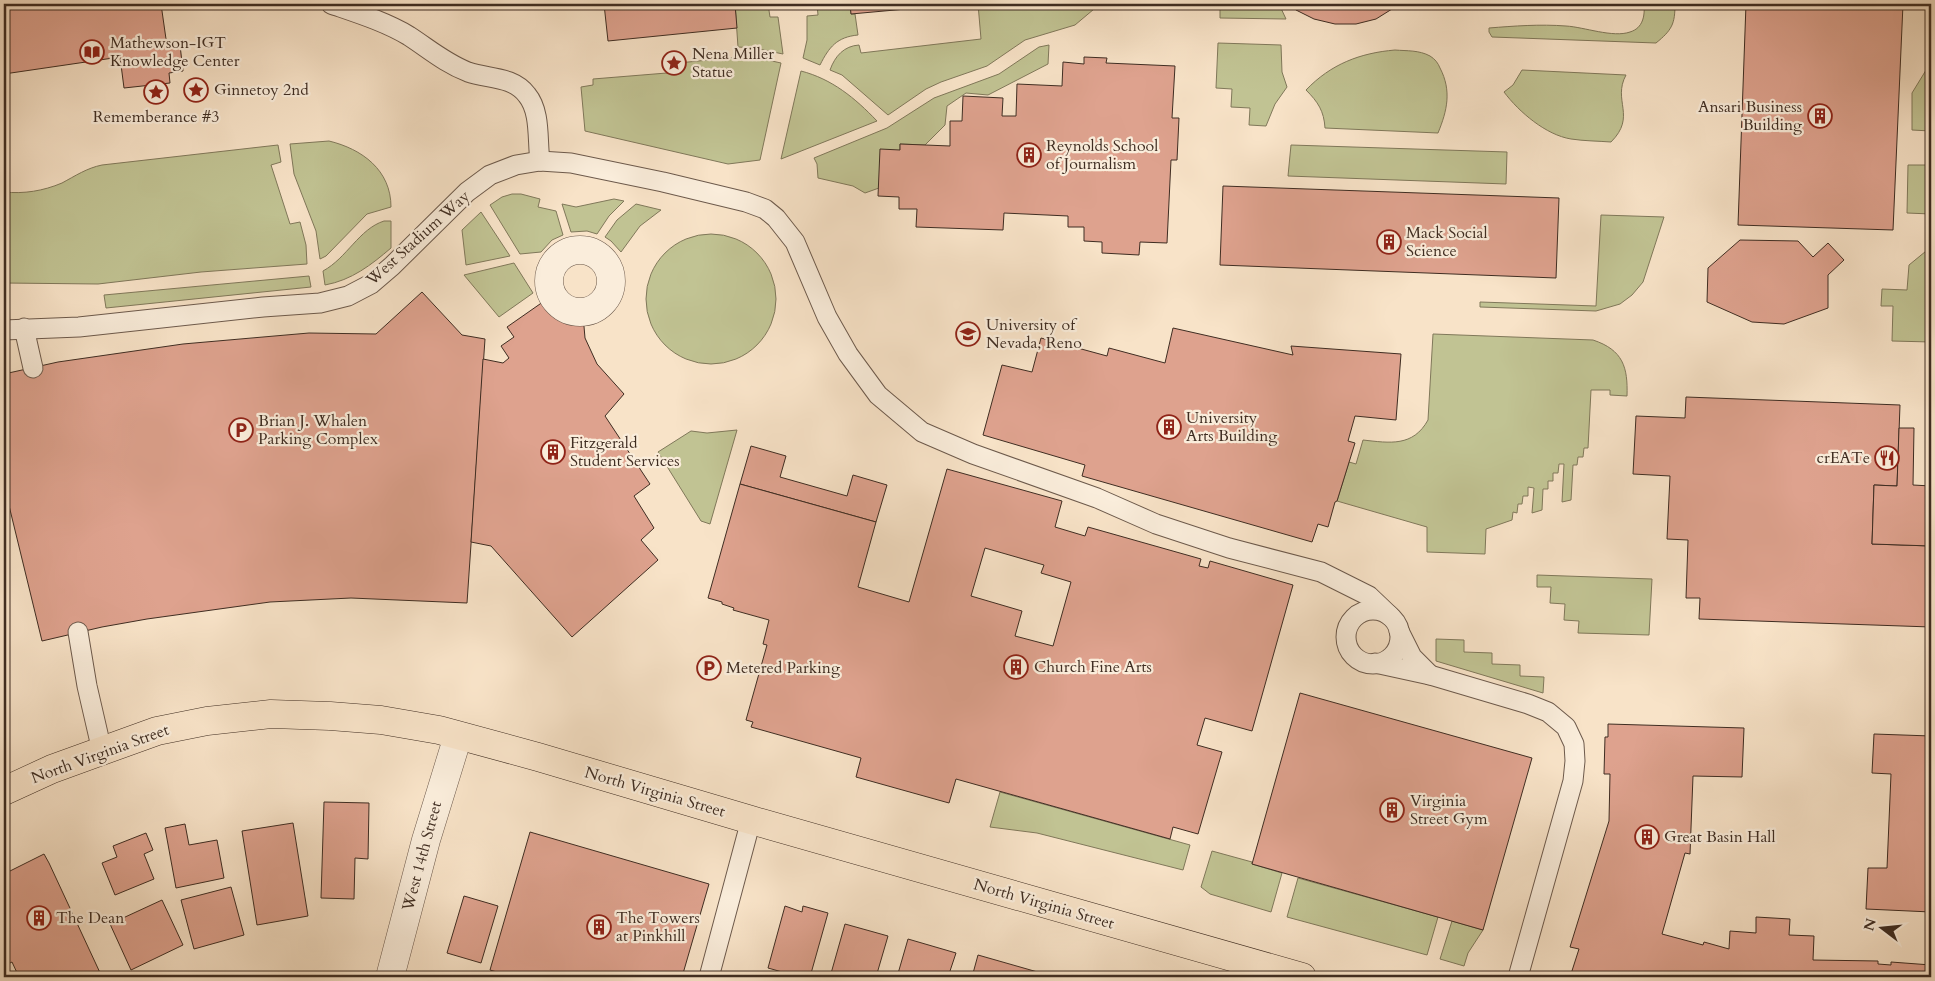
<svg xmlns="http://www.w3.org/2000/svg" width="1935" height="981" font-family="Cardo,serif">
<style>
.green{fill:#c1c393;stroke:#80785a}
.building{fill:#dea28e;stroke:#3f2d22;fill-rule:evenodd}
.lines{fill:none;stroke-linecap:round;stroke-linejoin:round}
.service-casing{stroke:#6d5a4c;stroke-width:21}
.pedestrian-casing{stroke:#6d5a4c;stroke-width:29}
.minor-casing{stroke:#6d5a4c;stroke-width:29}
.primary-casing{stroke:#3f2d22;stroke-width:29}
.service{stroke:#faeddb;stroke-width:19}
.pedestrian{stroke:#faeddb;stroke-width:28}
.minor{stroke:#faeddb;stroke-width:28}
.primary{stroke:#f8e3c8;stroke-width:28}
.labels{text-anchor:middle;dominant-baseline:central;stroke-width:4.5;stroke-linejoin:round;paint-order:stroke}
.poi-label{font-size:16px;fill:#3f2d22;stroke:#faeddb;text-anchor:start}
.street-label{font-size:16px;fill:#3f2d22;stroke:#faeddb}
</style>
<rect width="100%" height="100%" fill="#f8e3c8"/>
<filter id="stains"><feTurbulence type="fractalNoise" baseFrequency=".004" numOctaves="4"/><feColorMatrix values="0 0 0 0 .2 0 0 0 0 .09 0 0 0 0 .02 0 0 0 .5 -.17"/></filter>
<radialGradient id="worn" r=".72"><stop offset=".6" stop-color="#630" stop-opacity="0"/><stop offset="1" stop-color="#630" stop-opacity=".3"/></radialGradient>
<g class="green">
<path d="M735,4h33l2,13h8l5,37 -29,-6 -16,-1z"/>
<path d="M817,4h33l1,10h4l3,21c-21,2 -29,12 -38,30l-17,-7 4,-18v-24l11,-1z"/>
<path d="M978,4h122l-25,21 -50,15 -38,26 -46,16 -15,7 -38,26 -46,-40 -12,-5c5,-14 14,-24 29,-25l2,8 120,-14z"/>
<path d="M1220,4h59l7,15 -66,-1z"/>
<path d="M1644,4h31c0,20 -3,26 -19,39l-164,-6 -3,-5v-4c25,-2 51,-4 77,-2 18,1 47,12 64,6 13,-4 15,-16 14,-28z"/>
<path d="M1218,43l63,2 1,27 5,15 -12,17 -9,22 -17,-1 1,-17 -19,-1 1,-18 -16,-1z"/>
<path d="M1049,45l-1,19 -60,31 -22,-2 -19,13 -2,19 -20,20 -25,-1v6l-21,38 -14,5 -12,-7 -35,-8 -1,-14 -3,-6 73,-30 47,-30 65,-24 40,-27z"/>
<path d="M1395,50c12,1 24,0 35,6 5,3 8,7 10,12 12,23 7,43 -2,65l-113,-5c-1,-17 -7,-26 -19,-38 25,-26 54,-37 89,-40z"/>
<path d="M739,57h15l27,6 -21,97 -32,4 -143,-33 -4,-44 12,-2v-6l86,-7 -1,-9z"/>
<path d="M1931,62v69l-19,-1v-37z"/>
<path d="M1522,70l104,5c-14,26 11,41 -15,67 -13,-1 -27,-1 -40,-3 -25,-4 -52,-27 -67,-47l9,-7z"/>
<path d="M801,71c31,8 54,27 76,50l-96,38z"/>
<path d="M329,141c33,8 62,29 62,66l-24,7 -41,42 -6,3 -4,-28 -22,-57 -4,-30z"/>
<path d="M278,145l3,17 -10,3 19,59 10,-2 6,23 1,19 -106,8 -103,12 -94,-1v-91c20,2 39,-1 58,-9 13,-7 25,-15 40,-18z"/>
<path d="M1291,145l216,7 -1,32 -218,-8z"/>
<path d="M1908,165h23v49l-24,-1z"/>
<path d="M512,194h9l19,5 -2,8 18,4 7,24 -11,5 -11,12 -21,2 -30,-49 12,-8z"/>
<path d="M614,199l10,2 -15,15 -12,18 -10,-3 -16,1 -9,-28 14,3z"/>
<path d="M636,204l25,6 -21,16 -19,26 -10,-11 -6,-4 12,-17z"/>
<path d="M481,212l29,44 -44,9 -4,-35z"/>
<path d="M1601,215l63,2 -21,65 -11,13 -12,9 -24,7 -116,-4v-5l116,4z"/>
<path d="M384,221h7v27c-20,17 -39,32 -66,37l-2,-14c24,-13 36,-42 61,-50z"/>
<circle cx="711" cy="299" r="65"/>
<path d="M1931,247v95l-39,-1 1,-35h-12l1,-17 25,1 2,-25z"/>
<path d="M514,263l19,30 -34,24 -35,-42z"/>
<path d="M309,276l2,11 -205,21 -2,-13z"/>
<path d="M1433,334l160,6c30,10 35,27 34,56l-17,-1v-5h-19l-3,58h-4l-1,9h-5l-1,8h-4l-2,35 -9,2 2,-38h-5l-1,9h-5v8h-5v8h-5l-1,21 -10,3 2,-25 -6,-1v9h-5l-1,8h-4l-1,9 -4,-1 -1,8 -26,9 -1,25 -58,-2v-25l-90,-26 12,-39 7,2 7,-24c27,3 50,7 65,-20z"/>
<path d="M737,430l-27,94 -9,-3 -43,-69 33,-21 16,2z"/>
<path d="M1537,575l115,4 -3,56 -71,-2 1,-12 -15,-1 1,-16 -15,-1 1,-16h-14z"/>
<path d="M1436,639l28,1v12l28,1v11l28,1v11l24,1 -1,16 -107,-32z"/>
<path d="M1000,792l190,53 -7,25 -146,-37 -47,-6z"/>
<path d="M1212,851l40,11v2l30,9 -11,39 -61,-18 -9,-7z"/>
<path d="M1298,878l140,39 -11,38 -140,-38z"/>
<path d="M1452,921l31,9 -15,23 -4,13 -24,-7z"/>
</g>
<g class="building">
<path d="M4,4h157l6,42 13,-1 3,26 -14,2 1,10 -46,5 -4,-31 -116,17z"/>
<path d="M604,4h131l2,24 -129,13z"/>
<path d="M850,4h111l-110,10z"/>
<path d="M1289,4h111l-24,15 -20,5h-21l-21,-5 -18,-9z"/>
<path d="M1746,4h157l-10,226 -155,-5z"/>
<path d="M1084,57l23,1 -1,5 69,3 -3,52h7l-2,42h-6l-4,83 -27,-1 -1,13 -37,-2v-11l-18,-1v-14h-16v-11l-64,-3 -1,17 -87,-3 1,-18h-18v-12l-21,-1 2,-47 20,1v-6l50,2v-25h12l1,-25 40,2 -1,18h14l1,-32 45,2 1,-24 21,2z"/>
<path d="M1223,186l336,12 -3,80 -336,-13z"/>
<path d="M1740,240l58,1 15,16 15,-14 16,17 -16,15v33l-44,16 -32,-2 -45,-20 1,-34z"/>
<path d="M582,246l10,3 9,5 7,7 5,9 2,10 -2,11 -5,9 -7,8 -9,5 -9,2 -14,-2 -13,-9 -6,-7 -4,-20 9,-19 17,-11zM579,250l17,4 12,13 2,8 -2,17 -4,8 -6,6 -17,6 -9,-1 -15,-9 -5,-8 -3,-17 7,-16 6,-6z"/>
<path d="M422,292l40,43 23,4 -18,264 -116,-5 -81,4 -123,17 -45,8 -60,14 -38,-156v-111l54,-12 125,-18 126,-11 67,1z"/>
<path d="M550,297l11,12 8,4 14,2 2,23 12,26 27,30 -19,22 45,68 -16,12 20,32 -13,12 17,20 -86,77 -81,-91 -20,-4 12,-183 20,4 6,-5 -8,-12 13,-9 -7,-10z"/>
<path d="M1173,328l120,27 -2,-9 110,8 -5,66 -41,-4 -7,25 7,2 -18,58 -2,1 -7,25 -10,-3 -6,18 -230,-66 3,-11 -102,-30 19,-70 30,7 9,-34 66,18 2,-8 56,15z"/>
<path d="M1686,397l214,8 -3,81 -23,-1 -2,59 59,2v81l-232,-8 1,-21h-14l2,-58 -21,-1 3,-63 -37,-2 3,-58 49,2z"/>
<path d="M1899,428h15l-1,57 18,1v60l-59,-2 2,-59 23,1z"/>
<path d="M751,446l35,10 -6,21 67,19 6,-21 34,10 -11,37 -136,-38z"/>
<path d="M947,469l115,32 -7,26 30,9 3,-9 113,32 -2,7 9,2 2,-7 83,24 -41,146 -47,-13 -8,27 25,7 -24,82 -25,-7 -3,12 -214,-60 -7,24 -93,-26 5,-19 -110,-31 2,-5 -7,-2 21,-75 -4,-1 6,-24 -36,-10 1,-2 -12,-4v-2l-14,-4 32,-114 136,38 -18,65 51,15zM985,548l59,17 -3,8 30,9 -18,64 -38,-10 7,-25 -51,-15z"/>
<path d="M1300,693l232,65 -49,172 -231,-66z"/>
<path d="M1608,724l136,4 -2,49 -49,-1 -3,78 -5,-1 -23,81 41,11 1,-3 25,7 1,-18 26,2v-16l34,2 -1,16 25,1 -1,24 65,1v3l13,1v-3l40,3v12h-361l9,-28 -9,-2 39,-126 1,-47h-6l1,-37h3z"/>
<path d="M1874,734l57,2v176l-65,-3 2,-41h19l4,-94 -19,-1z"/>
<path d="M324,802l45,1 -1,56 -13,-1 -1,41 -33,-1z"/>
<path d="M293,823l15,93 -51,9 -15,-94z"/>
<path d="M185,824l4,21 28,-5 7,38 -48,10 -11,-60z"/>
<path d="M530,832l179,52 -27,93h-168l-24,-7z"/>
<path d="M146,833l7,17 -9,4 10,25 -39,16 -13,-32 15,-6 -4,-11z"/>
<path d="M44,854l5,9 53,114h-83l-7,-15 -8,4v-92z"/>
<path d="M231,887l13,48 -50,14 -13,-49z"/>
<path d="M464,896l34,10 -17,57 -34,-10z"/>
<path d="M162,900l21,45 -52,25 -21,-46z"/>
<path d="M785,906l17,6 1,-6 25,7 -18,64h-10l-32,-9z"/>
<path d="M845,924l43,12 -12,41h-46z"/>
<path d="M908,939l48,14 -8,24h-51z"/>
<path d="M978,955l77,22h-83z"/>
</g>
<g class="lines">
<g class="service-casing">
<g id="service">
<path d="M331,4c26,9 55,18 78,32 20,13 36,27 59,36 20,7 45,4 59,23 14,17 10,45 13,66"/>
<path d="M24,328l9,40"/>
<path d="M4,330l75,-3 184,-20 57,-4 28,-7 23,-12 21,-18 75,-74 23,-17 26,-10 24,-4 31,2 92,19 83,20 19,7 11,9 19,24 32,75 21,37 30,41 44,37 51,22 124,44 59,26 73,24 92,24 48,24 21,20"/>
<circle cx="1373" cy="637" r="27"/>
<path d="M1399,631l13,26 18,18"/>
<path d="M78,632l9,54 15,65"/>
<path d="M1375,663l55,12 98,29 20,8 18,15 8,17 1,17 -2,20 -55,196"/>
<path d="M709,977l42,-157"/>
</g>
</g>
<g class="pedestrian-casing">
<circle id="pedestrian" cx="580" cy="281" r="31"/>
</g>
<g class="minor-casing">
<path id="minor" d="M390,977l36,-137 32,-104"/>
</g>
<g class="primary-casing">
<path id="primary" d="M4,791l48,-22 105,-38 50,-10 64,-7 59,2 51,4 58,10 99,27 213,63 551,157"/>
</g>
<use href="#service" class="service"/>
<use href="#pedestrian" class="pedestrian"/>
<use href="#minor" class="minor"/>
<use href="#primary" class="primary"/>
</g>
<defs>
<g id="library-ring" transform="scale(1.25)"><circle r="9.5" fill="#faeddb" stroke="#8f2418" stroke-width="1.5"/><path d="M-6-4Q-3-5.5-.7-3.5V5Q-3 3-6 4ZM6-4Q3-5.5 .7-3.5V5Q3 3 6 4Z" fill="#8f2418"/></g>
<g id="sight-ring" transform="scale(1.25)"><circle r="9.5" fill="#faeddb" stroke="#8f2418" stroke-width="1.5"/><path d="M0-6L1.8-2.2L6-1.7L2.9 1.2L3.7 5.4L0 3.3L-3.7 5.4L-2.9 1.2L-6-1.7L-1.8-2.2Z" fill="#8f2418"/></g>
<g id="building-ring" transform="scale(1.25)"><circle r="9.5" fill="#faeddb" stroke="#8f2418" stroke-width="1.5"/><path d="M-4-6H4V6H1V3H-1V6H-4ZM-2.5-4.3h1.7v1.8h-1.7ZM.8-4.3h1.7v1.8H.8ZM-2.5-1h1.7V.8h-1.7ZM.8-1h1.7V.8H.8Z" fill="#8f2418"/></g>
<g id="university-ring" transform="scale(1.25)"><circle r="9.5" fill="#faeddb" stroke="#8f2418" stroke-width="1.5"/><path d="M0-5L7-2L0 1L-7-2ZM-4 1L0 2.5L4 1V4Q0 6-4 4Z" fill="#8f2418"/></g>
<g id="parking-ring" transform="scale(1.25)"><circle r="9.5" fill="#faeddb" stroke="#8f2418" stroke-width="1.5"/><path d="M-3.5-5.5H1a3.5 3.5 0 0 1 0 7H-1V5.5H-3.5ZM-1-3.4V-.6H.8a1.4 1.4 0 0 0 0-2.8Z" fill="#8f2418"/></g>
<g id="restaurant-ring" transform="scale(1.25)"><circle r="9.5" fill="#faeddb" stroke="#8f2418" stroke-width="1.5"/><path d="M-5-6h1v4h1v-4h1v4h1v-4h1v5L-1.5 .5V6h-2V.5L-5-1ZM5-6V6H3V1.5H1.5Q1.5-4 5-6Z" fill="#8f2418"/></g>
</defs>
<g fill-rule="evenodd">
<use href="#library-ring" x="92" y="52"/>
<use href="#sight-ring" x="674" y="63"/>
<use href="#sight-ring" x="196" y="90"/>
<use href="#sight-ring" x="156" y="92"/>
<use href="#building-ring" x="1820" y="116"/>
<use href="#building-ring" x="1029" y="155"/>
<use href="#building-ring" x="1389" y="242"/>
<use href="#university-ring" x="968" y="334"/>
<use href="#building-ring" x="1169" y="427"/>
<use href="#parking-ring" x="241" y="430"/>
<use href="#building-ring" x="553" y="452"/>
<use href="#restaurant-ring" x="1887" y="458"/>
<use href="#building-ring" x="1016" y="667"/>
<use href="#parking-ring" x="709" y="668"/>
<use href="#building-ring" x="1392" y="810"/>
<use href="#building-ring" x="1647" y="837"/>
<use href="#building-ring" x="39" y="918"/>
<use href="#building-ring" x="599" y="927"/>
</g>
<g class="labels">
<g class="poi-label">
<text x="110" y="43">Mathewson-IGT<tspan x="110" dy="18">Knowledge Center</tspan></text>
<text x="692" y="54">Nena Miller<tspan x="692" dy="18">Statue</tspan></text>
<text x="214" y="90">Ginnetoy 2nd</text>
<text x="1802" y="107" text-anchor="end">Ansari Business<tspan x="1802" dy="18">Building</tspan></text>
<text x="156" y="117" text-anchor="middle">Rememberance #3</text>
<text x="1046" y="146">Reynolds School<tspan x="1046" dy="18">of Journalism</tspan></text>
<text x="1406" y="233">Mack Social<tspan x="1406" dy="18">Science</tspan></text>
<text x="986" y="325">University of<tspan x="986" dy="18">Nevada, Reno</tspan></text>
<text x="1186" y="418">University<tspan x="1186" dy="18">Arts Building</tspan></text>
<text x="258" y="421">Brian J. Whalen<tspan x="258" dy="18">Parking Complex</tspan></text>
<text x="570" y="443">Fitzgerald<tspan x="570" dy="18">Student Services</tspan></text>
<text x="1870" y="458" text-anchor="end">crEATe</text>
<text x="1034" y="667">Church Fine Arts</text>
<text x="726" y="668">Metered Parking</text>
<text x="1410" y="801">Virginia<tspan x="1410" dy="18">Street Gym</tspan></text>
<text x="1664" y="837">Great Basin Hall</text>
<text x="56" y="918">The Dean</text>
<text x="616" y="918">The Towers<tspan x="616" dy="18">at Pinkhill</tspan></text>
</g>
<g class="street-label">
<text transform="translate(418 238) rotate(-42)">West Stadium Way</text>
<text transform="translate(100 754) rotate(-20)">North Virginia Street</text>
<text transform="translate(655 792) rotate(16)">North Virginia Street</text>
<text transform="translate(422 856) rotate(-75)">West 14th Street</text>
<text transform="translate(1044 904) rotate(16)">North Virginia Street</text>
</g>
</g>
<rect width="1935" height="981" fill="none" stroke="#f8e3c8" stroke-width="20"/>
<rect x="5" y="5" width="1925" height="971" fill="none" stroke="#3f2d22" stroke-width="2.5"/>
<rect x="10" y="10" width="1915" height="961" fill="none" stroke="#3f2d22"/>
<g transform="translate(1882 928) rotate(286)" stroke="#faeddb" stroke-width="4" paint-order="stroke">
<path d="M0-4L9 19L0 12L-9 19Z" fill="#3f2d22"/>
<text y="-8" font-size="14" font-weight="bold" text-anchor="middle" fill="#3f2d22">N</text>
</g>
<rect width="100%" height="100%" filter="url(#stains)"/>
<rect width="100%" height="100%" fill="url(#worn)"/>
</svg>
